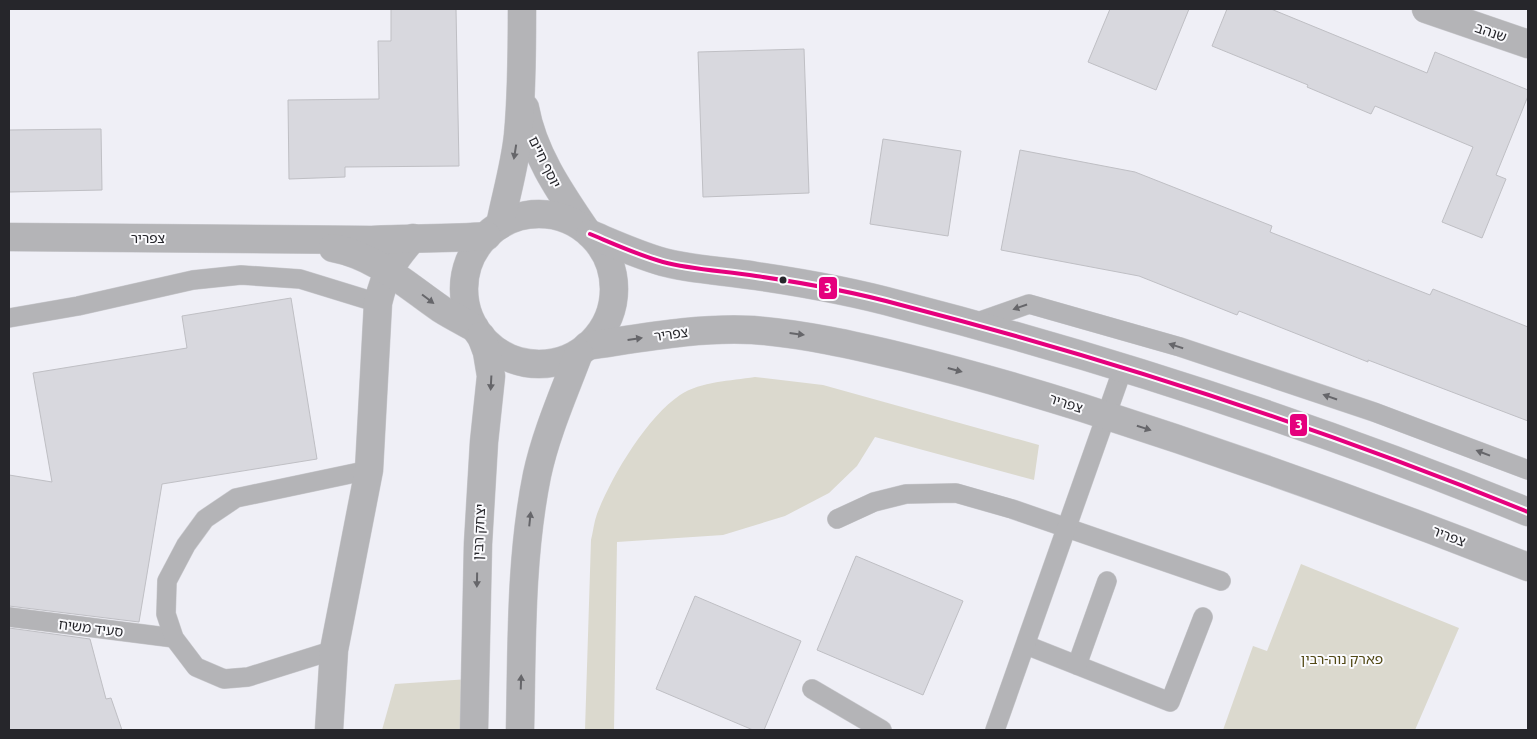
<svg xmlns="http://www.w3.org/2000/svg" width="1537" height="739" font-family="Ubuntu,'Noto Sans Hebrew',sans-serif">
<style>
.green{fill:#dbd9ce}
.building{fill:#d8d8de;stroke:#bfbfc4}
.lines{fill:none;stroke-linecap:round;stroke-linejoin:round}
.service-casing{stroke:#ccccd1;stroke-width:20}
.minor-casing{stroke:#ccccd1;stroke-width:29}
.tertiary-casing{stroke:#ccccd1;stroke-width:29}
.service{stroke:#b4b4b7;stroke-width:19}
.minor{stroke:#b4b4b7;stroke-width:28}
.tertiary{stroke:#b4b4b7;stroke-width:28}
.bus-1-casing{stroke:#fafafd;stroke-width:8}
.bus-1{stroke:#e5007d;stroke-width:4}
.oneway{fill:#66666a}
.bus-dot{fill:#26262b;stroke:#fafafd;stroke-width:2}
.labels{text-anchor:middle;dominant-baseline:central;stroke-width:4;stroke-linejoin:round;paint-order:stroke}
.street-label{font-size:14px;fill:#26262b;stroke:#fafafd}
.park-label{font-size:14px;fill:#514814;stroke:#fafafd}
.line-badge{stroke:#fafafd;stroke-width:2}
.badge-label{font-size:14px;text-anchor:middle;font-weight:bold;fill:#fff}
</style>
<rect width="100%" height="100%" fill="#efeff6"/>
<g class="green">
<path d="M755,377l68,8 216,60 -5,35 -159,-43 -18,29 -28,27 -44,23 -62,19 -106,7 -3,188h-29l6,-190c2,-8 3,-18 6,-26 14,-37 50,-97 83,-119 22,-14 50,-14 75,-18z"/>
<path d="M1301,564l158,64 -44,102h-192l30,-84 14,5z"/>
<path d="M469,679l-3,51h-84l13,-46z"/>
</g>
<g class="building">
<path d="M391,9h65l3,157 -114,1v10l-56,2 -1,-79 91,-1 -1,-58h13z"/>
<path d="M1110,9h79l-33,81 -68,-28z"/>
<path d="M1227,9h44l156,64 8,-21 93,38v6l-32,79 10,4 -24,59 -40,-16 31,-75 -98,-41 -4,8 -64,-27 1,-2 -96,-39z"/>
<path d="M804,49l5,144 -106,4 -5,-145z"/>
<path d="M101,129l1,61 -93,2v-62z"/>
<path d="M883,139l78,12 -13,85 -78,-12z"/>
<path d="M1020,150l115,22 137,54 -2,6 160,63 3,-6 95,38v94l-160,-61v2l-129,-51 -2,4 -98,-39 -138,-26z"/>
<path d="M291,298l26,161 -155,25 -23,138 -130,-16v-131l43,7 -19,-109 154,-25 -5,-32z"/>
<path d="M856,556l107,45 -40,94 -106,-45z"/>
<path d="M695,596l106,45 -37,89h-11l-97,-41z"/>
<path d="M9,628l81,11 16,60 5,-1 11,32h-113z"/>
</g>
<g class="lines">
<g class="service-casing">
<g id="service">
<path d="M9,318l69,-12 115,-26 48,-5 59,4 78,24"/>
<path d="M972,324l57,-20 151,43 194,65 154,58"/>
<path d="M837,519l37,-17 32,-8 50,-1 56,16 209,72"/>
<path d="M9,617l165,21"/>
<path d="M1026,645l144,57 33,-85"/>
<path d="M334,650l-86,27 -24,2 -28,-12 -22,-29 -8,-24 1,-33 19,-36 19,-26 31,-21 133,-28"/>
<path d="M1077,665l30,-84"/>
<path d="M812,689l70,41"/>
<path d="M995,730l128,-362"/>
</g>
</g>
<g class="minor-casing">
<g id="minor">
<path d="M1426,9l102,35"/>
<path d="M329,730l5,-80 35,-180 9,-167c7,-30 15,-42 35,-65"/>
</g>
</g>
<g class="tertiary-casing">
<g id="tertiary">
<path d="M525,108c8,45 35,84 60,121"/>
<circle cx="539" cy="289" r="75"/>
<path d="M500,225c6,-30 15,-60 18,-90 4,-42 4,-84 4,-126"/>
<path d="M590,234c24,10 48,21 73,28 30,8 63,9 93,14 48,7 98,16 145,29 213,55 423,124 627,207"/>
<path d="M9,237l363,3c38,-2 76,-1 115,-4"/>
<path d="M333,248c43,8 73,37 108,61 11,7 23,13 34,19"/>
<path d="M587,346c55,-8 110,-19 166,-16 51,4 100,15 150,27 61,15 120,32 180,51 150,48 298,101 445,159"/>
<path d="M474,730l4,-186 6,-102 7,-66 -4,-24 -6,-16"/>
<path d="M520,730c2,-84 0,-171 17,-255 9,-42 27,-82 42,-122"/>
</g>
</g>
<use href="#service" class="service"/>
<use href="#minor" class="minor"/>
<use href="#tertiary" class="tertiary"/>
<g class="bus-1-casing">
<path id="bus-1" d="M590,234c24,10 48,21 73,28 30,8 63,9 93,14 48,7 98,16 145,29 213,55 423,124 627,207"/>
</g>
<use href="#bus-1" class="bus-1"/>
</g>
<defs><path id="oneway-solid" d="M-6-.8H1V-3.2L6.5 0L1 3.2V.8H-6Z" transform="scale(1.25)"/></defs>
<g class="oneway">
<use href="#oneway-solid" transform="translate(515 152) rotate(99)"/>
<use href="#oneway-solid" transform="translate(428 299) rotate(37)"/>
<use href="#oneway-solid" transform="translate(1020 307) rotate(161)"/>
<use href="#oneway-solid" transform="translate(797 334) rotate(7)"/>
<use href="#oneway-solid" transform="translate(635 339) rotate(-8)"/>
<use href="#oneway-solid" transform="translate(1176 346) rotate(-163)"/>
<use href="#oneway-solid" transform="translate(955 370) rotate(15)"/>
<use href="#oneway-solid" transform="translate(491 383) rotate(93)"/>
<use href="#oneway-solid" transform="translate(1330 397) rotate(-161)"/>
<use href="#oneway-solid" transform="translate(1144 428) rotate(18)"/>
<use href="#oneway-solid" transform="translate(1483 453) rotate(-159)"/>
<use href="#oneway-solid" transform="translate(530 519) rotate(-84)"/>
<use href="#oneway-solid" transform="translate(477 580) rotate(91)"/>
<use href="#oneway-solid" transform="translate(521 682) rotate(-88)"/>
</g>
<circle class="bus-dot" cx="783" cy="280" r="4.5"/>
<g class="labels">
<g class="street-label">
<text transform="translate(1491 32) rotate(19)">שנהב</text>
<text transform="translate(545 162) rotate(64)">יוסף חיים</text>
<text x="148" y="238">צפריר</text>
<text transform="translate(671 334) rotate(-8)">צפריר</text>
<text transform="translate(1066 403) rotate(18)">צפריר</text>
<text transform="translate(479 532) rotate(-87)">יצחק רבין</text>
<text transform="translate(1449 536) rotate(21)">צפריר</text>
<text transform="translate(91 628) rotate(7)">סעיד משיח</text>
</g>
<g class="park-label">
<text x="1342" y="659">פארק נוה-רבין</text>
</g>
</g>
<g class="line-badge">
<rect x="818" y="276" width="20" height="24" rx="5" fill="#e5007d"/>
<rect x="1289" y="413" width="19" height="24" rx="5" fill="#e5007d"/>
</g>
<g class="badge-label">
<text x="828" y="293">3</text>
<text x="1299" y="430">3</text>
</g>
<rect width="1537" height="739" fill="none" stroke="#26262b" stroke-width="20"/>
</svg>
